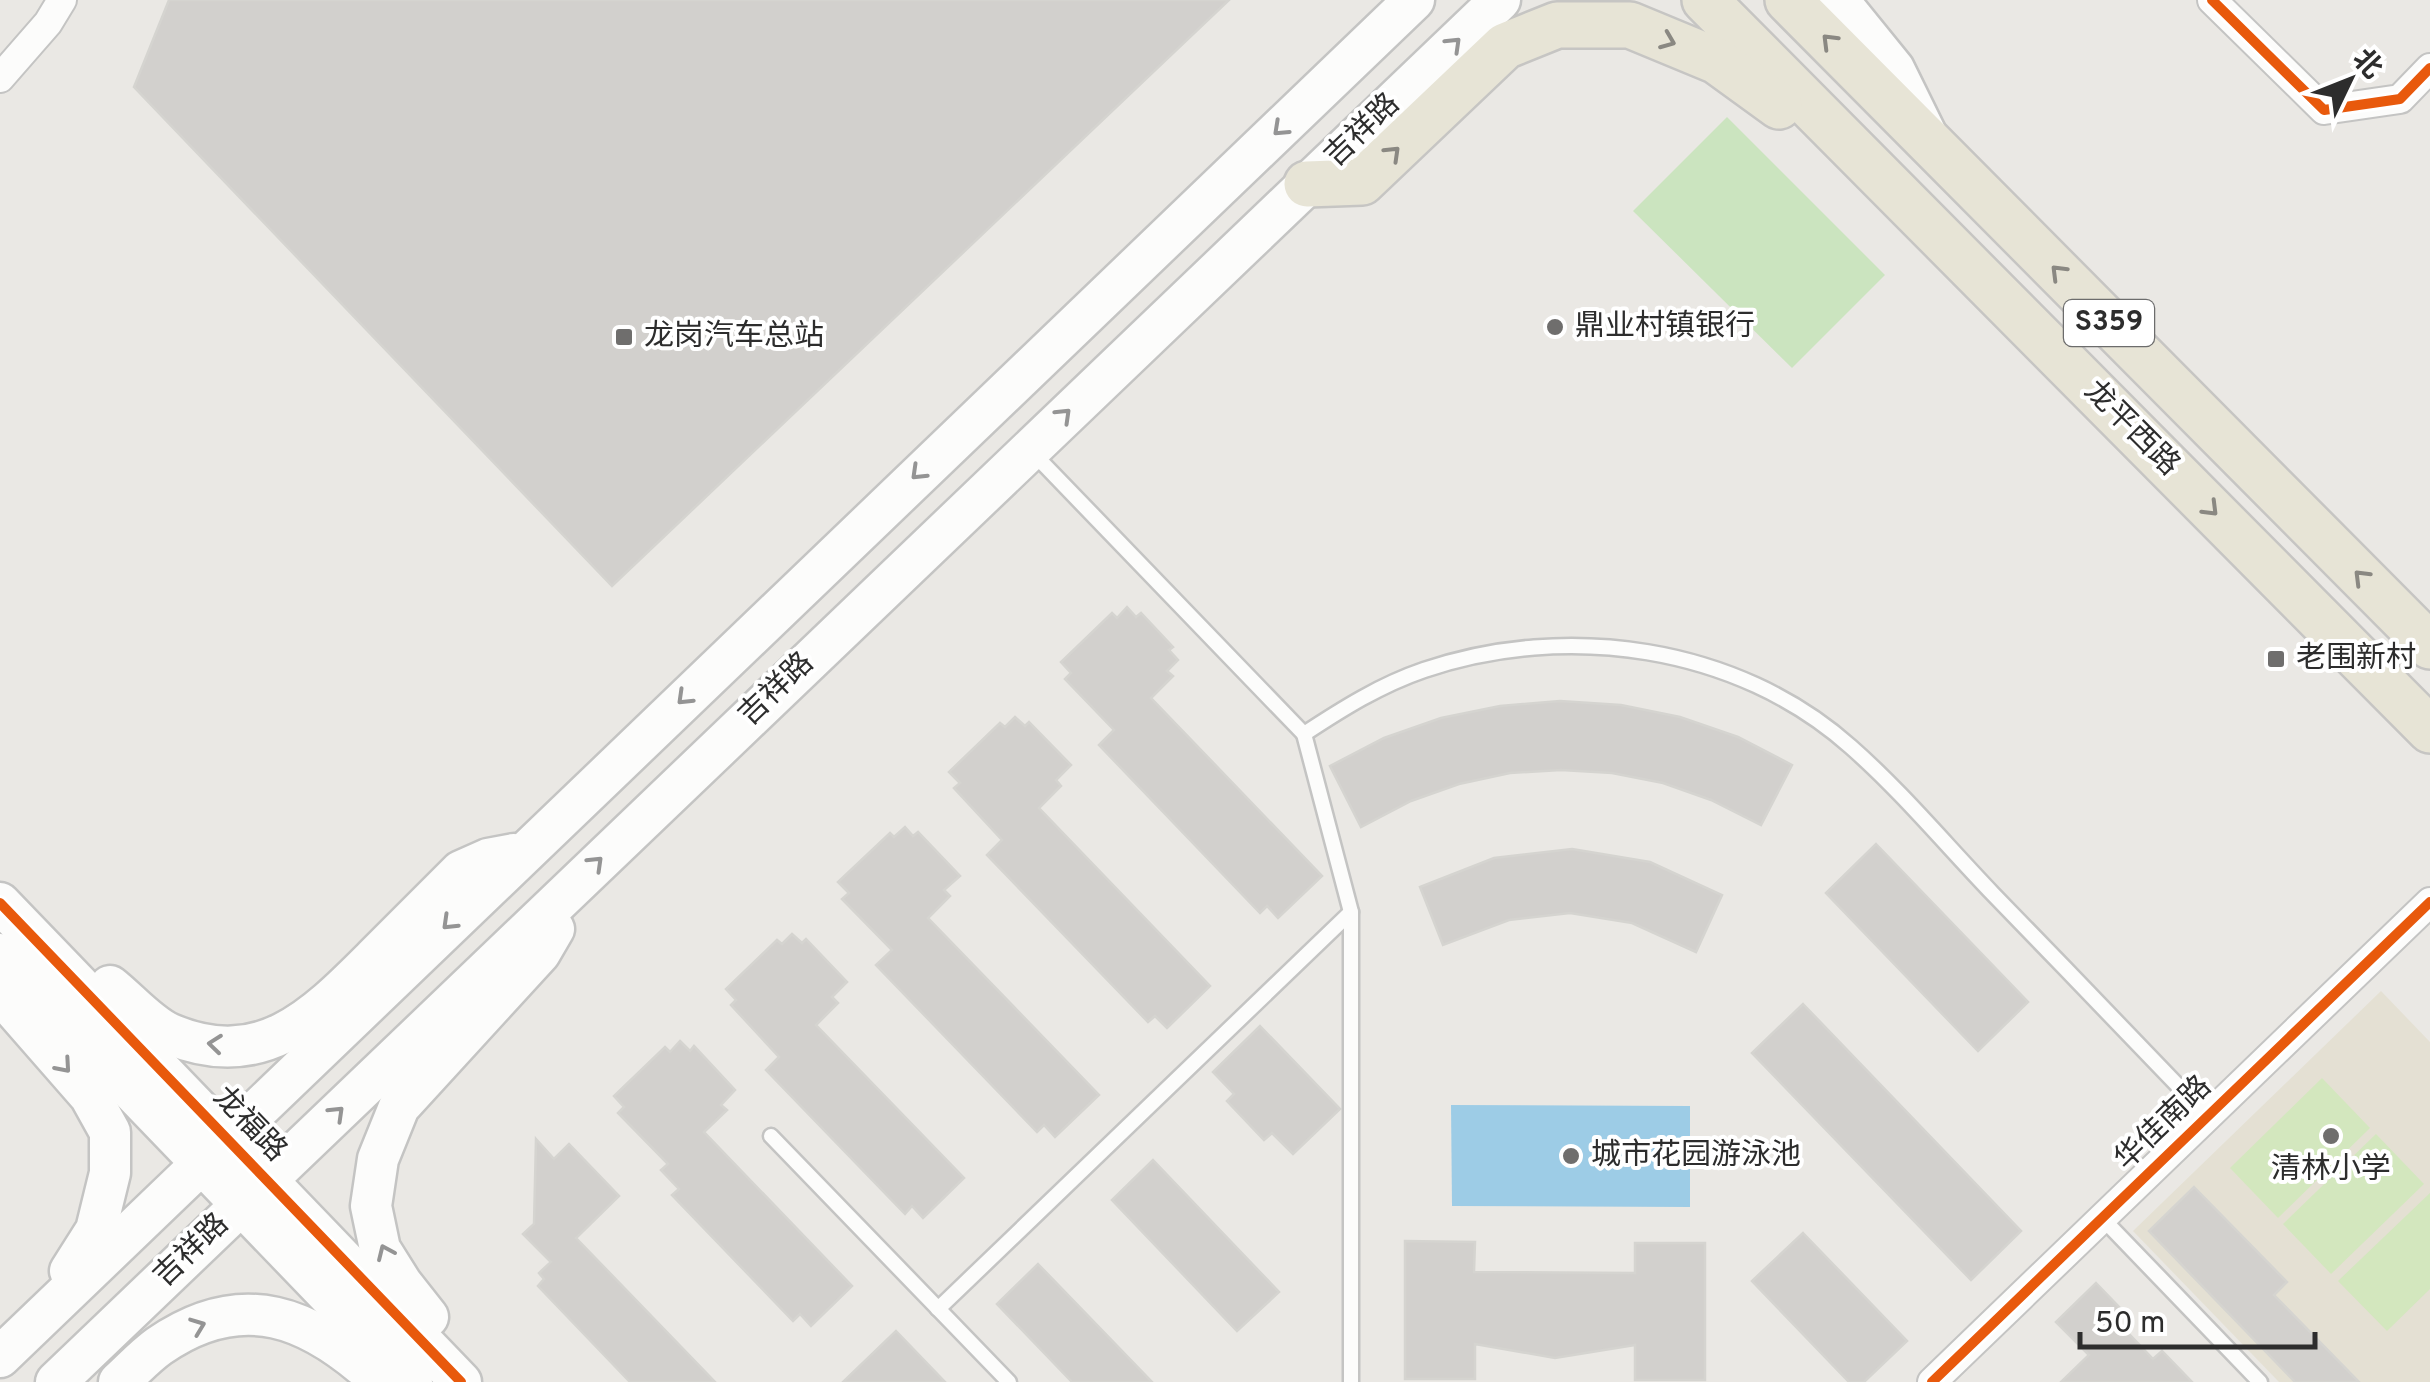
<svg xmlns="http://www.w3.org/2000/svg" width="2430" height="1382" font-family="Overpass,'Noto Sans SC',sans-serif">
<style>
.education{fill:#e4e0d3}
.green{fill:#cbe4bf}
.pitch{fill:#d3e7be}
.water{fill:#9dcce6}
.building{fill:#d2d0cd;stroke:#d5d4d0;stroke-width:2.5}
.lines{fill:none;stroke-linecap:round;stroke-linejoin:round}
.lane-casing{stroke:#c4c4c3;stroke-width:19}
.street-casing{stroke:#c4c4c3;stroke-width:32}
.secondary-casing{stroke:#c4c4c3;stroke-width:45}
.primary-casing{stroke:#c6c5c3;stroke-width:50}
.lane{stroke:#fcfcfb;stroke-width:14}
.street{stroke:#fcfcfb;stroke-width:28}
.secondary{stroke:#fcfcfb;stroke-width:40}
.primary{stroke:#e7e4d6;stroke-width:45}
.cycleway-casing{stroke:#fff;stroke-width:16}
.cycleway{stroke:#e8590c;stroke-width:10}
.oneway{stroke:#8a8882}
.oneway2{stroke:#949494}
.poi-dot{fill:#6f6e6d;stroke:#fff;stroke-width:4}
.labels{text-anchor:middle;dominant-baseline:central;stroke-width:8;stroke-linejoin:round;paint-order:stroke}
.shield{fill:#fff;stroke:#6c6c6c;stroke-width:2.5}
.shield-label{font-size:28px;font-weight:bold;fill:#2d2d2d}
.street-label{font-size:30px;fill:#2d2d2d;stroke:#fff}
.poi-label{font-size:30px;fill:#2d2d2d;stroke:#fff;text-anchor:start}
</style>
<rect width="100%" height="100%" fill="#eae8e4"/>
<path class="education" d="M2381,991l49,51v340h-151l-146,-151z"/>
<path class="green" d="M1727,117l158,158 -93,93 -159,-157z"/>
<g class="pitch">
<path d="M2322,1078l48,50 -92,90 -48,-50z"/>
<path d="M2376,1134l48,50 -93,90 -48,-50z"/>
<path d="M2430,1193v96l-43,42 -49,-50z"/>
</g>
<path class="water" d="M1451,1105l239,1v101l-238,-1z"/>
<g class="building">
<path d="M169,0h1060l-617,586 -478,-499z"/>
<path d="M1127,607l9,10 5,-4 32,34 -4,3 9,10 -11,11 6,5 -22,22 171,178 -44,42 -11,-12 -7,7 -161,-168 15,-15 -49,-51 6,-6 -10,-11 51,-49 5,5z"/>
<path d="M1560,701l61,4 59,12 58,20 54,28 -31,60 -50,-25 -48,-17 -51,-10 -51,-3 -51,3 -51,11 -48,17 -50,26 -31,-61 54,-28 57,-20 59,-12z"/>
<path d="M1015,717l10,9 4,-4 42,43 -15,15 5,6 -22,22 171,178 -43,42 -12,-12 -7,6 -161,-167 15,-15 -48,-52 6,-5 -11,-11 51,-49 5,4z"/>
<path d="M905,827l8,9 5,-4 42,44 -16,14 6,6 -22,22 171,177 -44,42 -11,-12 -7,7 -161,-167 16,-15 -50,-51 7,-6 -11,-11 52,-49 4,4z"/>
<path d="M1876,844l152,158 -50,49 -152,-158z"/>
<path d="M1572,849l78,13 72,33 -26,57 -64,-29 -62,-10 -61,7 -66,25 -23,-58 74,-29z"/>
<path d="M792,934l10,9 4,-4 41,43 -15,15 6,6 -22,22 148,153 -41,40 -11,-12 -7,8 -139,-144 13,-13 -48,-52 5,-5 -10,-11 51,-49 5,4z"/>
<path d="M1803,1004l218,227 -50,49 -219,-227z"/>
<path d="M1260,1026l80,83 -47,45 -21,-21 -8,7 -37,-39 7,-7 -21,-22z"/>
<path d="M680,1041l10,10 4,-5 41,44 -14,15 6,5 -23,22 148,154 -41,40 -11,-12 -7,7 -121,-126 7,-6 -18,-19 7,-6 -50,-51 6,-6 -10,-11 51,-49 5,5z"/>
<path d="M536,1139l18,20 15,-15 50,52 -43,42 139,144h-85l-92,-96 6,-7 -5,-6 12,-11 -28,-28 11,-10z"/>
<path d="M1153,1160l126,132 -42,39 -125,-131z"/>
<path d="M2194,1187l93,95 -13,13 85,87h-64l-146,-151z"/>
<path d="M1803,1233l104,108 -43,41h-15l-97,-101z"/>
<path d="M1405,1241l70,1 -1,30 161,1v-30h70v137h-70v-35l-80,13 -80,-14v35h-70z"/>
<path d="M1038,1264l114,118h-80l-75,-78z"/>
<path d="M2096,1283l24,25 -8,8 41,43 9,-8 30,31h-131l28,-27 -33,-33z"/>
<path d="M896,1331l49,51h-102z"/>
</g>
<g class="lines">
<g class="lane-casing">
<g id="lane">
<path d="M1033,453l271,281c38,-25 76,-49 120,-64 141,-48 313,-25 427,77 50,44 95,98 142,147 72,74 143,148 215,223"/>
<path d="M1304,734l47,178v470"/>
<path d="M771,1136l238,246"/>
<path d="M2103,1219l157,163"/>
<path d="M938,1309l413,-397"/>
</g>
</g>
<g class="street-casing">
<g id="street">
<path d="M2212,0l112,110 76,-11 30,-31"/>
<path d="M0,78l48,-55 14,-23"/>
<path d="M1932,1382l498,-480"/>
</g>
</g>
<g class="secondary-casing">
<g id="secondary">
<path d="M1838,0l56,69 32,65"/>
<path d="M0,903l461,479"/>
<path d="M0,954l412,428"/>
<path d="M110,986c18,14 39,39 60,48 91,38 144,-16 204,-76 29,-29 58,-58 87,-87l27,-12 26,-5"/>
<path d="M0,993l90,103 20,36v41l-14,57 -26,41"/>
<path d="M428,1317l-26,-33 -22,-35 -9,-43 7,-47 21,-52 141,-154 14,-24"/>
<path d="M0,1357l1414,-1357"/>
<path d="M56,1382l1444,-1382"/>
<path d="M119,1382c13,-12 26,-26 40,-36 84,-58 152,-29 220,34"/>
</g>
</g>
<g class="primary-casing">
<g id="primary">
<path d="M1705,0l725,730"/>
<path d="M1788,0l642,646"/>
<path d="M1307,184l55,-2 143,-136 52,-21h73l87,36 62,45"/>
</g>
</g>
<use href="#lane" class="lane"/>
<use href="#street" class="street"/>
<use href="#secondary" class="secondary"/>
<use href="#primary" class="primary"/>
<g class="cycleway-casing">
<g id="cycleway">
<path d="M2212,0l112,110 76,-11 30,-31"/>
<path d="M0,903l461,479"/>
<path d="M1932,1382l498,-480"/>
</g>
</g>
<use href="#cycleway" class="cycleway"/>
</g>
<defs><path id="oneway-chevron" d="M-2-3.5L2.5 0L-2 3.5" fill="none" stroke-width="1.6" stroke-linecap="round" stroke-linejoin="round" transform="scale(2.5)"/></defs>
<g class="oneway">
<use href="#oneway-chevron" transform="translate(1668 41) rotate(22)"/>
<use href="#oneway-chevron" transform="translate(1829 41) rotate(-135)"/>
<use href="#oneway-chevron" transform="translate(1393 153) rotate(-44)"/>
<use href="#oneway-chevron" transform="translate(2058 272) rotate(-135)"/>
<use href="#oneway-chevron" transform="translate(2211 509) rotate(45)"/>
<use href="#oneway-chevron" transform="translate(2361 577) rotate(-135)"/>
</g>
<g class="oneway2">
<use href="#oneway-chevron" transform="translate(1454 44) rotate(-44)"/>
<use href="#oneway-chevron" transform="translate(1280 129) rotate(137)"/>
<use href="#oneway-chevron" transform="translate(1064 415) rotate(-44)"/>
<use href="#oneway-chevron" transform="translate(918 473) rotate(136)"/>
<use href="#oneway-chevron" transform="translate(684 698) rotate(136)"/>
<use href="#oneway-chevron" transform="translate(596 863) rotate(-44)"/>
<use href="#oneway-chevron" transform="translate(449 923) rotate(136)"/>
<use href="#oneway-chevron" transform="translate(215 1044) rotate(-174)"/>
<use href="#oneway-chevron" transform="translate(64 1066) rotate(49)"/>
<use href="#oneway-chevron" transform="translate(337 1113) rotate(-44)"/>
<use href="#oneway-chevron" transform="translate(385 1252) rotate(-114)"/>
<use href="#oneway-chevron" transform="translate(198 1326) rotate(-21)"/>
</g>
<g class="poi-dot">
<circle cx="1555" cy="327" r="10"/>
<rect x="614" y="327" width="20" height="20" rx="5"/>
<rect x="2266" y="649" width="20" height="20" rx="5"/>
<circle cx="2331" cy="1136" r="10"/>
<circle cx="1571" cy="1156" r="10"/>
</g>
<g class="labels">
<rect class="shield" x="2064" y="300" width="90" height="46" rx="8"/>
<g class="shield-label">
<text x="2109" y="323">S359</text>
</g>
<g class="street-label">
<text transform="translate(1363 131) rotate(-44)">吉祥路</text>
<text transform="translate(2131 429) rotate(45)">龙平西路</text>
<text transform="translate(777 690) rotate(-44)">吉祥路</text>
<text transform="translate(2164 1124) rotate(-44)">华佳南路</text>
<text transform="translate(249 1125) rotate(46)">龙福路</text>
<text transform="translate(192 1251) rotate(-44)">吉祥路</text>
</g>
<g class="poi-label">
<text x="1575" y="327">鼎业村镇银行</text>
<text x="644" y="337">龙岗汽车总站</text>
<text x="2296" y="659">老围新村</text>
<text x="1591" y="1156">城市花园游泳池</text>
<text x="2331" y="1170" text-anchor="middle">清林小学</text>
</g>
</g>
<g transform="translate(2350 80) rotate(47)" stroke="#ffffff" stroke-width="8" paint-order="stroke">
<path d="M0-8L18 38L0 25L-18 38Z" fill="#2d2d2d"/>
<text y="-15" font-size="28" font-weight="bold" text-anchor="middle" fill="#2d2d2d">北</text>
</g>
<path d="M2080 1332v15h235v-15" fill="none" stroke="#2d2d2d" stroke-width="5"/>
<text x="2095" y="1332" font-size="30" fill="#2d2d2d" stroke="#ffffff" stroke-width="8" paint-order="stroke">50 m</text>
</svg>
